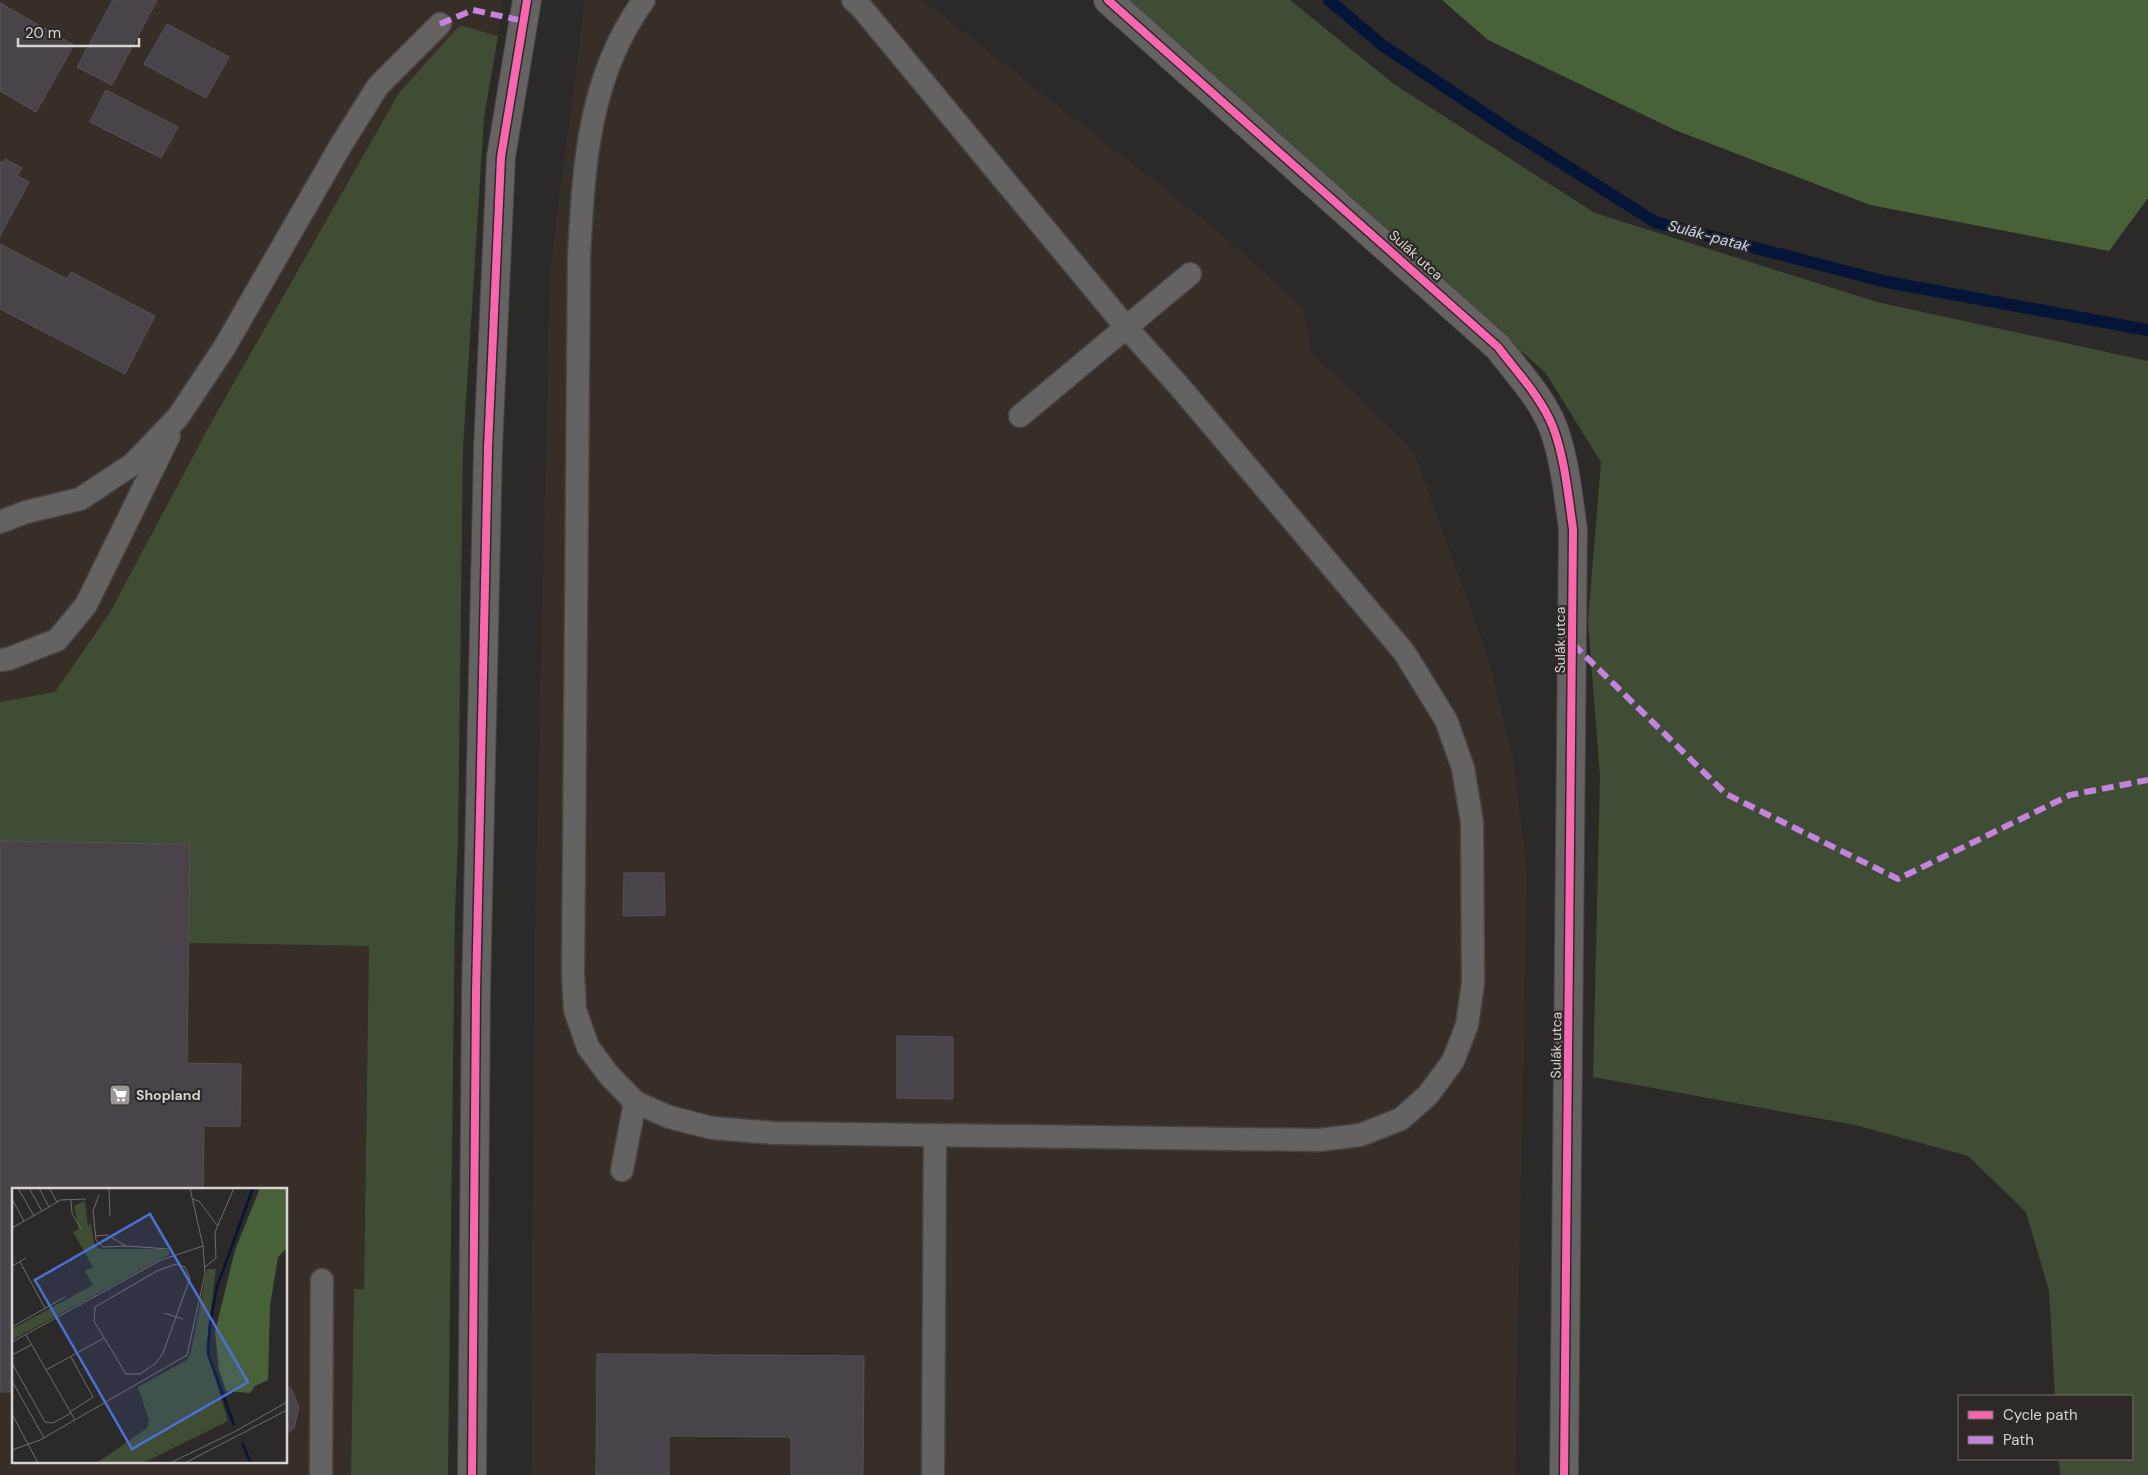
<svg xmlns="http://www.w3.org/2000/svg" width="2148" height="1475" font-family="'DM Sans',sans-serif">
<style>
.built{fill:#372e28;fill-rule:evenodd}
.green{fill:#3e4d34}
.forest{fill:#486138}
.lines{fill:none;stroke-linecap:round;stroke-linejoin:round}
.stream{stroke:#041537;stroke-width:12}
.building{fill:#4a4349;stroke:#555453}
.service-casing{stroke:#474543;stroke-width:25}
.minor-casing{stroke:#474543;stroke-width:30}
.service{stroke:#656362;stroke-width:22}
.minor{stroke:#656362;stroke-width:28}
.quiet{stroke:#c483df;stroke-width:6;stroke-dasharray:12 6;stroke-linecap:butt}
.cycleway-casing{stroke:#2e2926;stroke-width:11}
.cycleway{stroke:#f766af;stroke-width:8}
.labels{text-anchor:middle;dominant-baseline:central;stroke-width:4.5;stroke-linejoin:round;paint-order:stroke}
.street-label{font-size:14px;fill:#d7d4d2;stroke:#2e2926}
.poi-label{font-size:14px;font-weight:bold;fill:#d7d4d2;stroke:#2e2926;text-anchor:start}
.water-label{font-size:15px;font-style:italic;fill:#c4d8f4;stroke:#2e2926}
.inset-river{fill:none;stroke:#041537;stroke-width:2.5}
.inset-road{fill:none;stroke:#706e6c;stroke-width:1}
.view{fill:#4c70d6;fill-opacity:0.15;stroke:#4c70d6;stroke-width:2.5}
.inset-edge{fill:none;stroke:#d7d4d2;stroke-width:2.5}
</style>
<rect width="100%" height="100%" fill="#2c2a28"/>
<g class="built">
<path d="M0,0h503l-5,36 -38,-11 -155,231 -93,165 -102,191 -55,80 -55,10z"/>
<path d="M585,0h337l285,222 96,85 9,46 101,97 75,207 26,106 13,112 -12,600h-984l4,-548 15,-657z"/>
<path d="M0,841l190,3 -1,99 180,3 -5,343h-10l-3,186h-351zM14,1189h272v272h-272z"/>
</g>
<g class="green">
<path d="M1115,0h175l104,84 201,129 282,89 271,59v1114h-88l-1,-16h73v-63h-77l-6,-105 -23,-79 -58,-56 -113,-31 -262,-48 7,-300 -12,-156 13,-159 -56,-90z"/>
<path d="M460,25l38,11 -14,82 -21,330 -5,394 -3,67 -7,566h-97l3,-186h10l5,-343 -180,-3 1,-99 -190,-3v-139l55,-10 55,-80 102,-191 187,-328z"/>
</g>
<path class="forest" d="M1442,0h706v198l-39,53 -239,-46 -195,-75 -187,-90z"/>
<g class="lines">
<path class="stream" d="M1329,0l53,45 129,86 144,91 232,60 261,48"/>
</g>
<g class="building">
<path d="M113,0h44l-45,85 -35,-18z"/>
<path d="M0,3l74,42 -38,67 -36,-21z"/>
<path d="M167,24l62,33 -23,41 -62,-34z"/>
<path d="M106,90l72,37 -17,31 -71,-36z"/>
<path d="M5,159l17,9 -5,8 12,6 -29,54v-75l3,2z"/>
<path d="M0,244l67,35 4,-7 84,44 -30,58 -125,-65z"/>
<path d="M0,841l190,3 -3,219 54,1 -1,62h-36l-1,63h-189v203h-14z"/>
<path d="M624,873h40l1,42 -42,1z"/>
<path d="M897,1036l56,1v62l-56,-1z"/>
<path d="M597,1354l267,2 -1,119h-72v-38l-122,-1v39h-73z"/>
<path d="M286,1385l5,3 8,20 -5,20 -8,7z"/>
</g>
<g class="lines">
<g class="service-casing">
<g id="service">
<path d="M644,0c-56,77 -60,165 -65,256l-6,719 2,35 13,37 20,27 27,28 34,15 43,11 63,5 544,7 41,-5 41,-16 27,-24 25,-34 14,-36 6,-42 -1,-161 -9,-54 -17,-48 -42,-68 -225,-266 -53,-59 -265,-320 -8,-7"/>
<path d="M1020,416l170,-142"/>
<path d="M0,522l26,-10 54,-13 53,-35 45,-47 46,-69 117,-203 37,-59 62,-62"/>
<path d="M0,660l8,-1 49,-19 29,-35 83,-169"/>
<path d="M622,1170l13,-68"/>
<path d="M321,1475l1,-195"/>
<path d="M933,1475l2,-339"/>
</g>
</g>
<g class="minor-casing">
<g id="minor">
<path d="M1108,0l390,347c19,25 43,50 55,80 12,32 15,68 20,102l-9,946"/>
<path d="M472,1475l4,-483 12,-544 13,-291 26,-157"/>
</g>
</g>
<use href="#service" class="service"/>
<use href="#minor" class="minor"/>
<g class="quiet">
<path d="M440,24l33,-14 51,11"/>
<path d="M1573,644l153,150 172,85 172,-84 78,-15"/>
</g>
<g class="cycleway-casing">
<g id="cycleway">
<path d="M1108,0l390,347c19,25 43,50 55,80 12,32 15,68 20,102l-9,946"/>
<path d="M472,1475l4,-483 12,-544 13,-291 26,-157"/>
</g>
</g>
<use href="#cycleway" class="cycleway"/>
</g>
<defs>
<g id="supermarket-square" transform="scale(1.125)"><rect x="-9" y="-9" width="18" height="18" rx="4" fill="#9b9896" stroke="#2e2926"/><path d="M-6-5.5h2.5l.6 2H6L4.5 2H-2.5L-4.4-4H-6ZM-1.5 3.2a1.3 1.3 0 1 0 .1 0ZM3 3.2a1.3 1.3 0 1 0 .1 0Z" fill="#fff"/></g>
</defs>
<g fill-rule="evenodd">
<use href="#supermarket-square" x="120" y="1095"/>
</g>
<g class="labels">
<g class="street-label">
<text transform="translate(1416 255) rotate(42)">Sulák utca</text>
<text transform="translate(1560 640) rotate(-90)">Sulák utca</text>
<text transform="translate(1556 1045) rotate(-89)">Sulák utca</text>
</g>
<g class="poi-label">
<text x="136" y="1095">Shopland</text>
</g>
<g class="water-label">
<text transform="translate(1709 236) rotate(15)">Sulák-patak</text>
</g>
</g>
<g transform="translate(12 1188)">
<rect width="275" height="275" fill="#2c2a28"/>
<path d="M73,13l3,25 3,-3 3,21 5,5h62l8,2 1,3 -158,86v-11l81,-44 -8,-14 8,-4 -20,-35 6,-3 -5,-23zM195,81h9l-10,79 22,73 -85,42h-46l50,-35 2,-8 -11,-33 49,-27 4,-8z" fill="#3e4d34"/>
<path d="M248,0h27v60l-9,9 -8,49 -2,74 -13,6 -5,7 -24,-2 -7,-21 -4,-38 20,-82z" fill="#486138"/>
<path class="inset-river" d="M222,237l-26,-71 2,-30 7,-37 36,-99M230,255l9,20"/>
<path class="inset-road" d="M6,0l16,28M17,0l13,23M37,0l8,14M97,0l1,28M87,7l-6,16 3,29 7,7 23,-1M0,11l12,22M180,11l7,2 18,24M59,12l1,13 9,16M37,19l11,-7 26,-1M0,40l37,-21 -10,-19M83,48l12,-1 19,11 43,3M8,74l25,46M164,76l9,3 5,11 -27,75 -7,10 -16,11h-14l-32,-53 1,-14 62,-36zM0,78l14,-8M193,79l11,-9 -1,-26 19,-44M152,125l19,6M0,139l53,-30M14,147l49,85M0,154l149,-82 42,-14M0,167l19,-10M0,175l33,59 8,1 18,-10M34,182l58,-32M0,193l32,57M58,224l23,-15 -22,-40M0,226l26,49M0,262l28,-10 147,-85 18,-81 -2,-28 -13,-58M158,275l64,-31 53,-30M173,275l102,-53"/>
<path class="view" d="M138,26l98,168 -116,67 -97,-169z"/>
<rect width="275" height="275" class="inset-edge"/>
</g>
<rect x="1958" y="1395" width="175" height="65" fill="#2e2926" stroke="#726d6b"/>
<rect x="1968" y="1411" width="25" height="8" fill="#f766af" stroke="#726d6b"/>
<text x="2003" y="1420" font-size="15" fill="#d7d4d2">Cycle path</text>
<rect x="1968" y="1436" width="25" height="8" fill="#c483df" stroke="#726d6b"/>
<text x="2003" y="1445" font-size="15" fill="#d7d4d2">Path</text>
<path d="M18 38v8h121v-8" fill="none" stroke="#d7d4d2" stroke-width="2.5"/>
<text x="25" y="38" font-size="15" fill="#d7d4d2" stroke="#2e2926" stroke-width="4" paint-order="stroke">20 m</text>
</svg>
